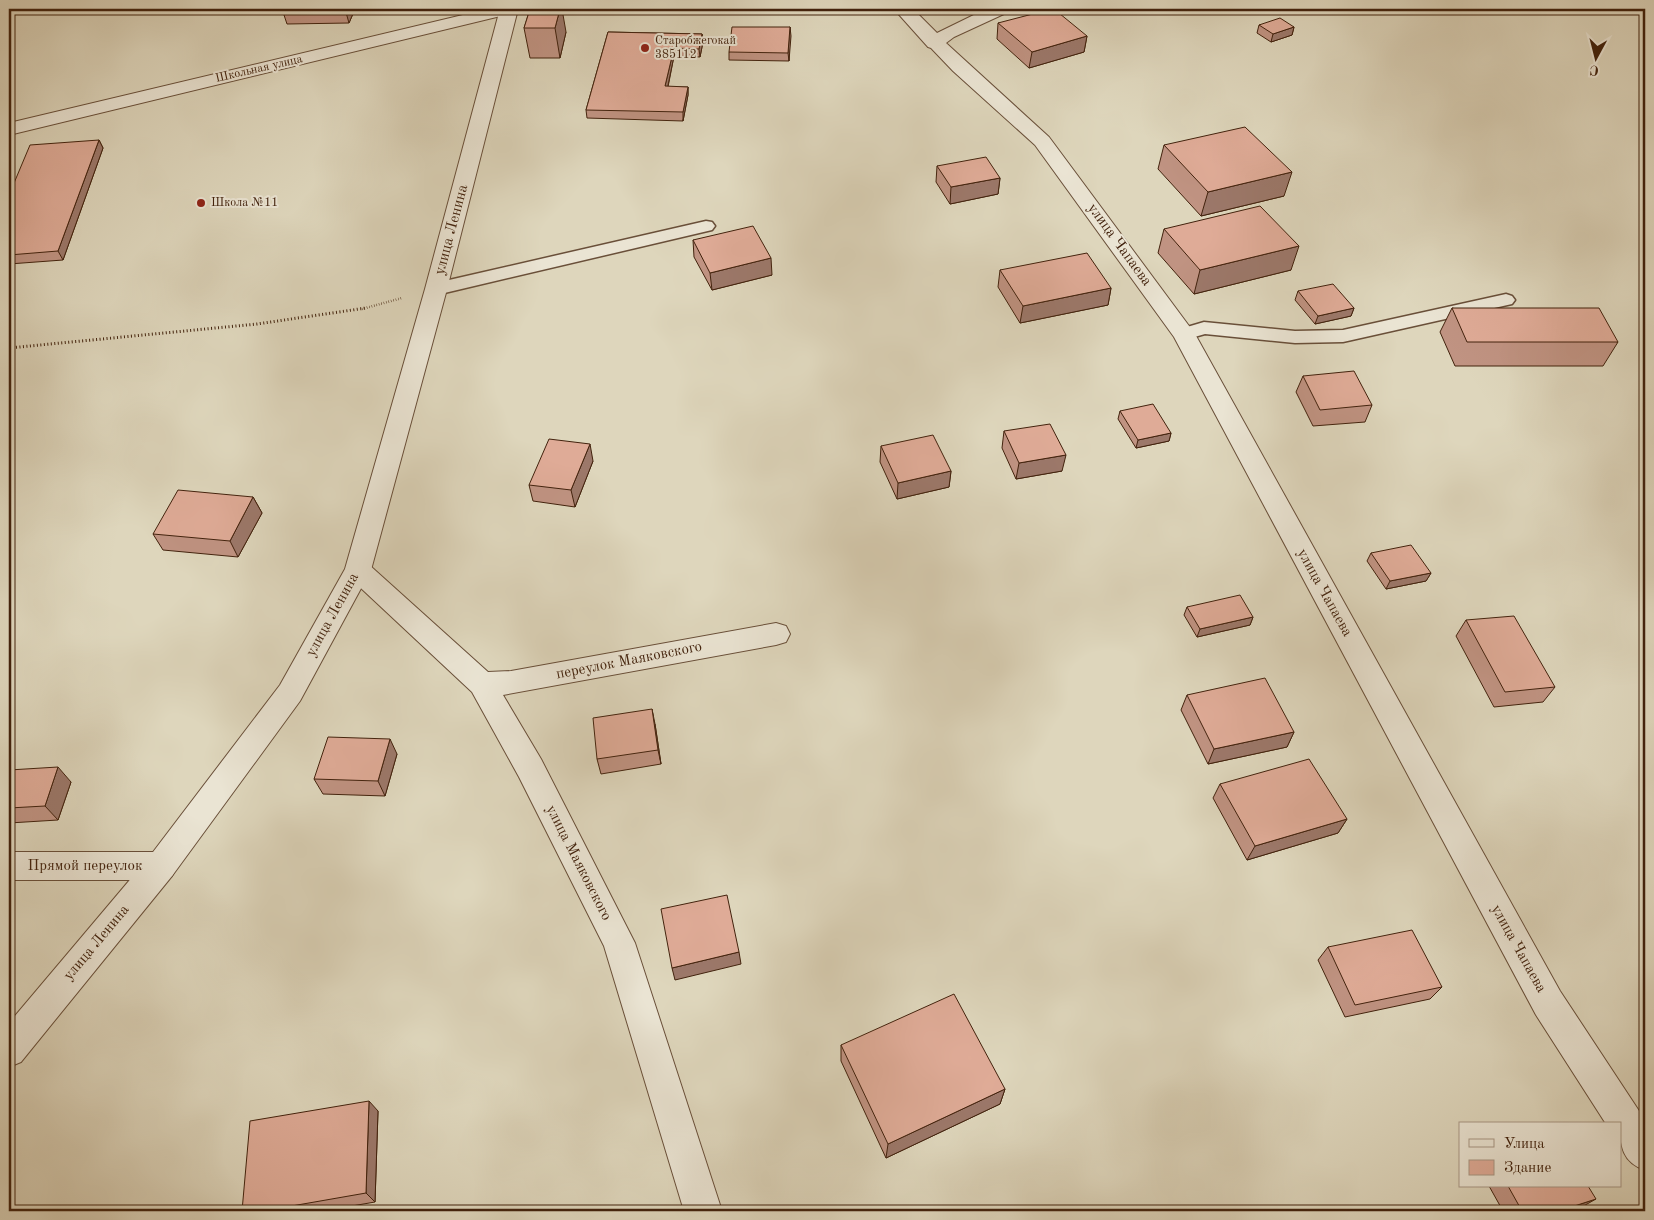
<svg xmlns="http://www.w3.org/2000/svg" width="1654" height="1220" viewBox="0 0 1654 1220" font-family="'Old Standard TT',serif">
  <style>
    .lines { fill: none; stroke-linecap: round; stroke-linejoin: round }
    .service-casing { stroke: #694f39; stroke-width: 3 }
    .minor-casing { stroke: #694f39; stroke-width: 2 }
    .tertiary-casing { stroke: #694f39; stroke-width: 2 }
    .path-far1 { stroke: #42220d; stroke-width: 2.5; stroke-dasharray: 0.5 2; stroke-linecap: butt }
    .path { stroke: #42220d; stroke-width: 3; stroke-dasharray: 1 2.5; stroke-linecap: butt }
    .service { fill: #eae4d3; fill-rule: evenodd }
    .minor { fill: #eae4d3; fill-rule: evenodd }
    .tertiary { fill: #eae4d3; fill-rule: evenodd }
    .wall { fill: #c09382; stroke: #42220d }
    .shaded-wall { fill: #9c786a; stroke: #42220d }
    .building { fill: #dfab97; stroke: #42220d }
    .poi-dot { fill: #8f2418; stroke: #eae4d3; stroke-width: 2 }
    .labels { text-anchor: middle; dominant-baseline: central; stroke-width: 4; stroke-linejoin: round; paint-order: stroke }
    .far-poi-label { font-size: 12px; fill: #42220d; stroke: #eae4d3; text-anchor: start }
    .far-street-label { font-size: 12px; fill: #42220d; stroke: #eae4d3 }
    .street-label { font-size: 15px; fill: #42220d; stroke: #eae4d3 }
  </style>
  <rect width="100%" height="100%" fill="#ded6bc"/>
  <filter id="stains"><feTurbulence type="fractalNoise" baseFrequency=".004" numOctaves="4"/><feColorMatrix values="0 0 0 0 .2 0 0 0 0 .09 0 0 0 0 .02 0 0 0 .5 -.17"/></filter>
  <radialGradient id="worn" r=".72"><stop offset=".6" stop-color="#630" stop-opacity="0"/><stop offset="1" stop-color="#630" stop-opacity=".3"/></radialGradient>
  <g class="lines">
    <g class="service-casing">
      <path id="service" d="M706,221L712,222L715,226L712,230L436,295L430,293L427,289L430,285L436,283Z
        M1506,294L1512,296L1515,300L1512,304L1343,342L1295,343L1205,334L1184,340L1177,338L1175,334L1177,330L1204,322L1295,331L1343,330Z"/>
    </g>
    <g class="minor-casing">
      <path id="minor" d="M488,9H518L515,13L509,14L9,135V123Z
        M894,9H913L937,33L986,9H1009L1006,13L954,37L946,43L1049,137L1195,334L1560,991L1645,1120V1170C1622,1162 1620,1146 1620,1124H1606L1536,1015L1174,337L1035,145L953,71L931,48L928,47Z
        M358,560L367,563L488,672L511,671L776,623L786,626L790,634L786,642L776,645L503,695L541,759L635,943L722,1211H684L604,946L519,777L472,692L349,577L345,570L349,563Z
        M9,852H161L172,856L177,866L172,876L161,880H9Z"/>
    </g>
    <g class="tertiary-casing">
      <path id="tertiary" d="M500,9H518L447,289L371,570L300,701L172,876L21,1062L9,1067V1023L150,856L280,685L345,569L425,289Z"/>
    </g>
    <path class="path-far1" d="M362,309L402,298"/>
    <path class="path" d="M9,348L257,324L366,308"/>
    <use href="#service" class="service"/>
    <use href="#minor" class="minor"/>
    <use href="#tertiary" class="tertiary"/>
  </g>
  <path class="wall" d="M282,9H355L349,23L287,24Z
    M530,9L566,32L560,58H530L524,28Z
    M998,23L1087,36L1084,52L1029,68L997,39Z
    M1259,25L1294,27L1292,35L1271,42L1257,33Z
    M790,27L789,61L729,60V52Z
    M608,32L702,34L703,42L700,57L674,56L668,87H688V95L683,121L587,118L586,110Z
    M99,140L103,148L63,260L9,264V195Z
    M1164,145L1284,196L1201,216L1158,169Z
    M937,166L1000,178L998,194L950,204L936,182Z
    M1164,229L1291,270L1194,294L1158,253Z
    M693,240L772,275L712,290L694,257Z
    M1000,270L1111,288L1108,305L1020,323L998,287Z
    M1298,291L1354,308L1351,316L1315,324L1295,300Z
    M1452,308L1618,342L1603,366H1455L1440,332Z
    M1303,376L1372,405L1365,422L1313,426L1296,392Z
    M1120,411L1171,433L1169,441L1136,448L1118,419Z
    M1004,431L1062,471L1016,479L1002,448Z
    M881,446L951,471L949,487L897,499L880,462Z
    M593,461L575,507L533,501L529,485Z
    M253,497L262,513L238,557L163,550L153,534Z
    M1371,553L1431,573L1426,581L1386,589L1367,561Z
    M1187,607L1253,617L1250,625L1197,637L1184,615Z
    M1466,620L1555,687L1543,702L1494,707L1456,636Z
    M1187,695L1294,732L1287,747L1208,764L1181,710Z
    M655,724L661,764L601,774L597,759Z
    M397,754L385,796L323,794L314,779Z
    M9,770L71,782L58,820L9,823Z
    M1220,784L1347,819L1338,833L1247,860L1213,798Z
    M1328,947L1442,987L1430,999L1345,1017L1318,960Z
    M841,1045L1005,1089L1000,1104L886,1158L841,1061Z
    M378,1111L375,1202L323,1211H242Z
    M1489,1186H1588L1580,1208L1570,1211H1503Z"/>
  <path class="shaded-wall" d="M345,9H355L349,23Z
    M560,9H562L566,32L560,58L555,28Z
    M790,27L791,36L789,61L788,53Z
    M1294,27L1292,35L1271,42L1273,34Z
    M702,34L703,42L700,57L699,49Z
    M1087,36L1084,52L1029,68L1032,52Z
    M674,48V56L666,95L665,86Z
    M688,87V95L683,121V112Z
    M9,88L10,90V111H9Z
    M99,140L103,148L63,260L58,251Z
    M1292,172L1284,196L1201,216L1208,192Z
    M1000,178L998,194L950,204L951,187Z
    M1299,246L1291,270L1194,294L1200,270Z
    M771,258L772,275L712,290L710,273Z
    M1111,288L1108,305L1020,323L1023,306Z
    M1354,308L1351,316L1315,324L1318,316Z
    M1171,433L1169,441L1136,448L1138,440Z
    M590,444L593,461L575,507L571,490Z
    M1066,455L1062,471L1016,479L1019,463Z
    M951,471L949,487L897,499L898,483Z
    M253,497L262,513L238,557L230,541Z
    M1431,573L1426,581L1386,589L1390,581Z
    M1253,617L1250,625L1197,637L1200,629Z
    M652,709L655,724L661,764L658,750Z
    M1294,732L1287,747L1208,764L1214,749Z
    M390,739L397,754L385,796L378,781Z
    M58,767L71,782L58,820L45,806Z
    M1347,819L1338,833L1247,860L1255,846Z
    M739,952L741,964L675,980L672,968Z
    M1005,1089L1000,1104L886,1158L888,1144Z
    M369,1101L378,1111L375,1202L366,1193Z
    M1596,1199L1580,1208L1570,1211H1559Z"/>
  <path class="building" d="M530,9H560L555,28H524Z
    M1052,9H1054L1087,36L1032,52L998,23Z
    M1280,18L1294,27L1273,34L1259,25Z
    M732,27H790L788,53L729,52Z
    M608,32L702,34L699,49L674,48L665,86L688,87L683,112L586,110Z
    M1245,127L1292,172L1208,192L1164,145Z
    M99,140L58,251L9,255V195L30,145Z
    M986,157L1000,178L951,187L937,166Z
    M1260,206L1299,246L1200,270L1164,229Z
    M753,226L771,258L710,273L693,240Z
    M1087,253L1111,288L1023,306L1000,270Z
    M1333,284L1354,308L1318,316L1298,291Z
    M1452,308H1599L1618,342H1467Z
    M1354,371L1372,405L1320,410L1303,376Z
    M1153,404L1171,433L1138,440L1120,411Z
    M1050,424L1066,455L1019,463L1004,431Z
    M933,435L951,471L898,483L881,446Z
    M549,439L590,444L571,490L529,485Z
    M178,490L253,497L230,541L153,534Z
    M1411,545L1431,573L1390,581L1371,553Z
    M1240,595L1253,617L1200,629L1187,607Z
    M1514,616L1555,687L1505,692L1466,620Z
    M1265,678L1294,732L1214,749L1187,695Z
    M652,709L658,750L597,759L593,718Z
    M328,737L390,739L378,781L314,779Z
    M1309,759L1347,819L1255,846L1220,784Z
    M58,767L45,806L9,808V770Z
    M727,895L739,952L672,968L661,909Z
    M1412,930L1442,987L1355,1005L1328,947Z
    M954,994L1005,1089L888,1144L841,1045Z
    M369,1101L366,1193L263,1211H242L250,1121Z
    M1508,1186H1588L1596,1199L1559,1211H1522Z"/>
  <g class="poi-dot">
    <circle cx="645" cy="48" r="5"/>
    <circle cx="201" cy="203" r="5"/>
  </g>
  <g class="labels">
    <g class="far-poi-label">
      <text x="655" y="41">Старобжегокай<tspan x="655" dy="14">385112</tspan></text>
      <text x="211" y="203">Школа №11</text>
    </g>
    <g class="far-street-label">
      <text transform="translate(259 69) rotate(-13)">Школьная улица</text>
    </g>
    <g class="street-label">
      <text transform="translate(452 230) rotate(-75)">улица Ленина</text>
      <text transform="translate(1119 245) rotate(54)">улица Чапаева</text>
      <text transform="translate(1324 593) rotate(61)">улица Чапаева</text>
      <text transform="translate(333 615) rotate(-61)">улица Ленина</text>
      <text transform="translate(629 661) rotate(-11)">переулок Маяковского</text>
      <text transform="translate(578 863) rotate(63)">улица Маяковского</text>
      <text x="85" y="866">Прямой переулок</text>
      <text transform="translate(97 943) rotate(-50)">улица Ленина</text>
      <text transform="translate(1518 949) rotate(61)">улица Чапаева</text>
    </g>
  </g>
  <rect width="1654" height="1220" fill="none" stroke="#ded6bc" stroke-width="30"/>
  <rect x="10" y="10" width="1634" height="1200" fill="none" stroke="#42220d" stroke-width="2.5"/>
  <rect x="15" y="15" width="1624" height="1190" fill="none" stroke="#42220d"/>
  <rect x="1459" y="1122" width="162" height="65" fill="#eae4d3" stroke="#a79684"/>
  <rect x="1469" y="1139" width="25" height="8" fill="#eae4d3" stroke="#a79684"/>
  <text x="1504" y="1148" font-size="15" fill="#42220d">Улица</text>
  <rect x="1469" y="1160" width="25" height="15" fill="#dfab97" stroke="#a79684"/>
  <text x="1504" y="1172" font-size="15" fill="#42220d">Здание</text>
  <g transform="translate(1596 58) rotate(187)" stroke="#eae4d3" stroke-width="4" paint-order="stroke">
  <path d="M0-4L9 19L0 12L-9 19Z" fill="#42220d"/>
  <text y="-8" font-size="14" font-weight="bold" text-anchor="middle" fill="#42220d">С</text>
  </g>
  <rect width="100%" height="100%" filter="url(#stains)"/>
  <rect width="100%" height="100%" fill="url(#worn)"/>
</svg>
